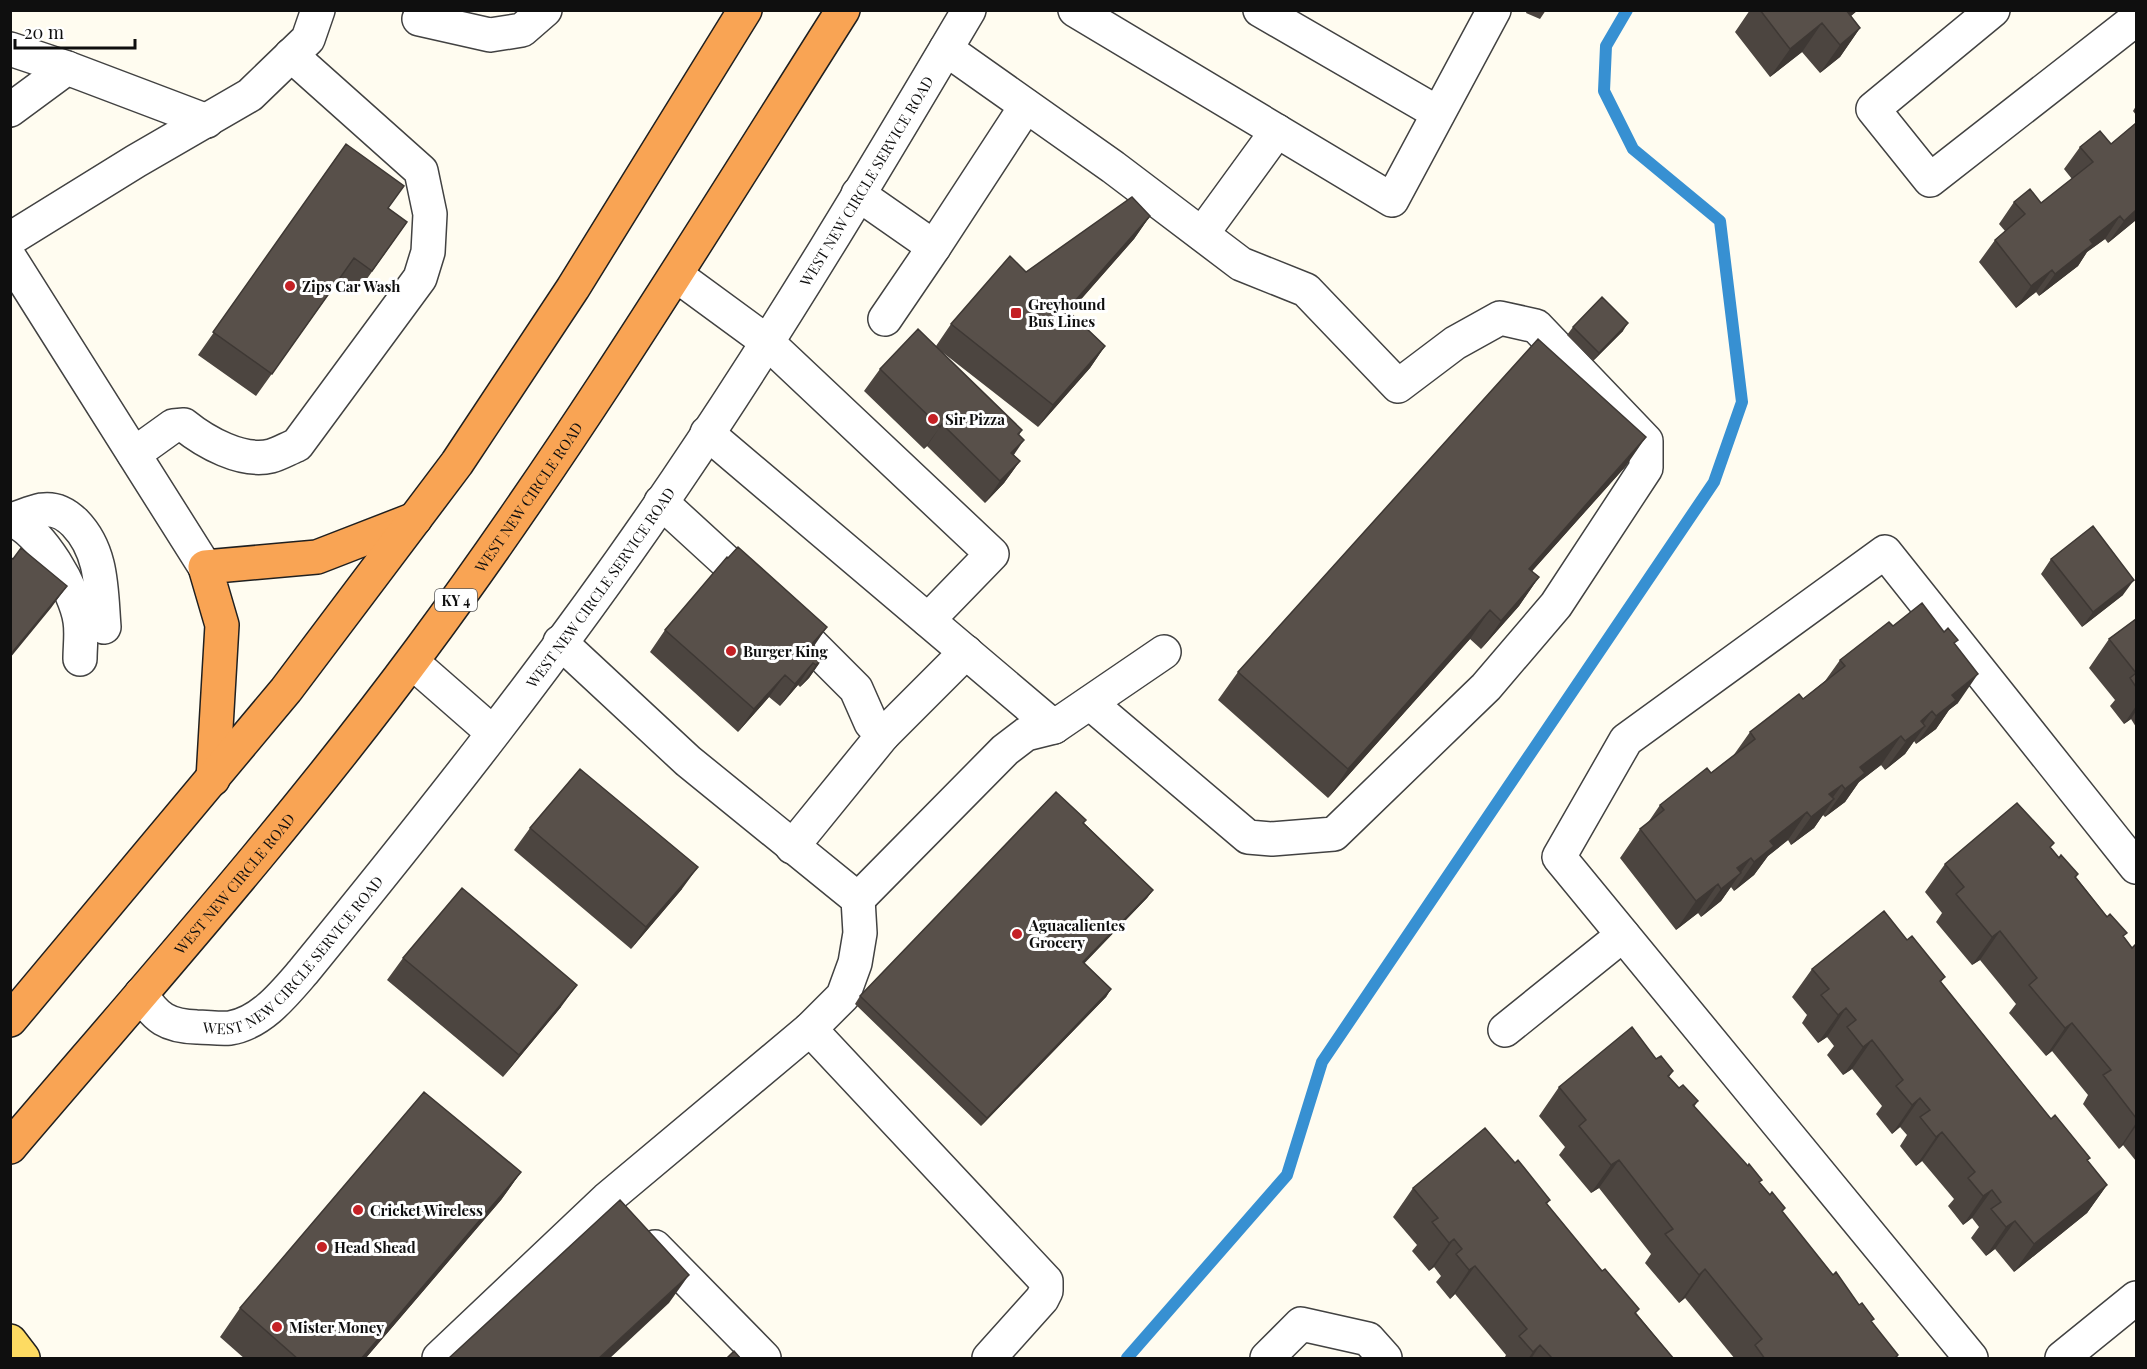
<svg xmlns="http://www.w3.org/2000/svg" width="2147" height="1369" viewBox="0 0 2147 1369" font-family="'Playfair Display',serif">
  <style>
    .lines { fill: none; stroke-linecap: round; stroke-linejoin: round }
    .stream { stroke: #3790d2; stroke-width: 12 }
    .minor-casing { stroke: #424242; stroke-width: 36 }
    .major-casing { stroke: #202020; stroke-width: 36 }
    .highway-casing { stroke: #202020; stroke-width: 36 }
    .minor { stroke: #fff; stroke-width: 33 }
    .major { stroke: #fddb62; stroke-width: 33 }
    .highway { stroke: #f9a454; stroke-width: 33 }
    .wall { fill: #4c4540 }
    .shaded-wall { fill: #3e3834 }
    .building { fill: #58504a; stroke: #3e3834; stroke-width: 1.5 }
    .poi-dot { fill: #c42125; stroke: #fff; stroke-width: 2 }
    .labels { text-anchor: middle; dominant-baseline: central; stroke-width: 6; stroke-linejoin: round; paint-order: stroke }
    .shield { fill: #fff; stroke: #575757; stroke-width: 1.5 }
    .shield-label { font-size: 14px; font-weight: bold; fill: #0f0f0f }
    .street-label { font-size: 15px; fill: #0f0f0f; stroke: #fff }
    .poi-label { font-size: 15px; font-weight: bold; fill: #0f0f0f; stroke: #fff; text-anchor: start }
  </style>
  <rect width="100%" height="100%" fill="#fffcf0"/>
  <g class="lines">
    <path class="stream" d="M1127,1358L1287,1175L1322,1062L1714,482L1742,402L1720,221L1633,149L1604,91L1606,46L1627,10"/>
    <g class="minor-casing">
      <g id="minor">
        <path d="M1075,10L1392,200L1494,10"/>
        <path d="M1260,10L1438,113"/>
        <path d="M1993,10L1873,109L1930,180L2136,19"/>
        <path d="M419,19L490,35L522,30L545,10"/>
        <path d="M10,49L67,68"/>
        <path d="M946,49L1113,167L1241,264L1306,290L1398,386L1455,343L1500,318L1536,326L1646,441V468L1556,605L1486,687L1334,834L1272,839L1248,837L1090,703"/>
        <path d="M10,110L67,68L207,121"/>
        <path d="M858,194L934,247L885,319"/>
        <path d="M1202,234L1277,131"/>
        <path d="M10,239L136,161L250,95L308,39L318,10"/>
        <path d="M934,247L1026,106"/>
        <path d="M10,258L205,567"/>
        <path d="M676,275L766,341L992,554L928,620"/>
        <path d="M707,433L1054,727L1164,652"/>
        <path d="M134,454L173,426L184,425C205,442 242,463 271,456C279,454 289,448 297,445L420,278L428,252L430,214L421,171L291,55"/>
        <path d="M661,502L757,590"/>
        <path d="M10,520C40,527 76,592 80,621C82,633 80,647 80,659"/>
        <path d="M11,520C21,517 32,512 42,510C56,508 66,514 75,523C103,552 101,590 104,627"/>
        <path d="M791,624L856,689L871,723L883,735L966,652"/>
        <path d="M412,662L492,732"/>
        <path d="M792,847L883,735"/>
        <path d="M858,899L1005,750L1026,734L1054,727"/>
        <path id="s1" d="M141,994C156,1018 167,1026 197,1027C207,1027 220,1029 230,1028C261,1023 284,994 303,972C433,813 562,650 677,480C780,328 875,169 969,10"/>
        <path d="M810,1029L1046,1281V1291L1042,1299L989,1358"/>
        <path d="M1505,1030L1623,935"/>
        <path d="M655,1247L764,1358"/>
        <path d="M439,1358L607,1199L810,1029L843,996L855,963L860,933L858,899L688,761L560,642"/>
        <path d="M1267,1358L1301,1324L1368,1339L1385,1358"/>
        <path d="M1971,1358L1559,857L1626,740L1885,552L2136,867"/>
        <path d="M2062,1358L2136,1298"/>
      </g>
    </g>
    <g class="major-casing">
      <path id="major" d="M10,1341L23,1358"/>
    </g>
    <g class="highway-casing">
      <g id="highway">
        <path d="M213,779L222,625L205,567L317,557L415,519"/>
        <path d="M10,1020L286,690L457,463L573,288L745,10"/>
        <path id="s2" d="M10,1147C150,983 293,822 421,649C573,444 706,226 843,10"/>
      </g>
    </g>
    <use href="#minor" class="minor"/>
    <use href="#major" class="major"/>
    <use href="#highway" class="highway"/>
  </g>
  <path class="wall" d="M1527,10H1546L1540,19L1526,13Z
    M1750,10H1858L1851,16L1860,28L1840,57L1820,73L1802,52L1770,77L1735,32Z
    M2136,106V115L2133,111Z
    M2100,131L2136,220L2108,243L2105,239L2087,252L2078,266L2039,296L2036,292L2016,308L1979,262L1995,240L2005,231L1999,224L2014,202L2041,203L2072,179L2064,169L2080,147Z
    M346,144L388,208L407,222L357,293L339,280L256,396L198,355Z
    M1150,216L1134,239L1070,312L1105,346L1090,368L1038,427L937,348L1022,430L1019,435L1014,455L1020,461L1004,483L985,503L927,446L924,449L864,391L880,369L936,346L951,324L1026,272Z
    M1573,327L1623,331L1593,361L1567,335Z
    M1626,466L1532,571L1539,577L1519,606L1481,649L1470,639L1328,798L1218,700L1238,672Z
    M2051,559L2123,595L2082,627L2041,574Z
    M2136,619V727L2131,719L2124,724L2110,706L2115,700L2089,668L2109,639Z
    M1893,626L1944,632L1955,644L1958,703L1949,710L1936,729L1916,744L1914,741L1905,754L1885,770L1881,765L1859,782L1845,802L1825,817L1823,815L1814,828L1791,845L1788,840L1768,856L1754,875L1734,891L1731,887L1721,901L1701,917L1698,913L1676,930L1620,858L1640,829L1647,824L1660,805L1711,773L1733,756L1750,732L1803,699L1825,681L1840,660Z
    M665,630L814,646L825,655L809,678L800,687L798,685L780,706L769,697L738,732L650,652Z
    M1084,823L1153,890L1147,898L1084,963L1111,989L1106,997L981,1126L855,1004L860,996Z
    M530,828L682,889L631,949L514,850Z
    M2051,848L2059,858L2078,874L2076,877L2132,948L2136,947V1161L2123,1145L2119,1149L2083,1104L2088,1095L2052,1051L2046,1056L2009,1013L2016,1004L1980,960L1972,965L1936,922L1942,913L1925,892L1945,864Z
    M1907,940L1945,977L1941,982L2051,1119L2090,1158L2087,1161L2107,1185L2087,1213L2014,1272L1995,1249L1986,1256L1971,1238L1979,1227L1972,1218L1963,1225L1948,1206L1954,1199L1922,1161L1916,1166L1900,1146L1907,1135L1900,1127L1892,1134L1876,1114L1882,1106L1852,1069L1843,1075L1827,1055L1834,1046L1827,1037L1818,1043L1802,1023L1807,1015L1792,997L1812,969Z
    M403,958L561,1007L503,1077L387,980Z
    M1656,1059L1673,1071L1669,1077L1679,1088L1698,1101L1694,1107L1770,1195L1785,1208L1782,1212L1898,1355L1896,1359H1735L1685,1298L1679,1303L1645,1263L1651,1254L1599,1188L1591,1193L1559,1155L1565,1147L1539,1116L1559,1087Z
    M1515,1163L1550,1200L1547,1204L1674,1359H1504L1506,1355L1455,1294L1450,1299L1436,1282L1441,1276L1434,1267L1429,1271L1412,1251L1417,1245L1393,1217L1413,1188Z
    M521,1172L501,1200L365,1359H245L220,1337L240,1308Z"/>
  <path class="shaded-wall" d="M1843,10H1858L1830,33Z
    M1822,23L1802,52L1770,77L1790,49Z
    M1860,28L1840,57L1820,73L1840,45Z
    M2136,210V220L2108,243L2124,221Z
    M1150,216L1134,239L1052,332L1067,310Z
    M2120,216L2105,239L2087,252L2078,266L2039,296L2055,274L2090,240Z
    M2052,270L2036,292L2016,308L2031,286Z
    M1628,323L1623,331L1593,361L1599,353Z
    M1105,346L1090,368L1038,427L1053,405Z
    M942,424L927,446L924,449L940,427Z
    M1646,437L1626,466L1509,597L1529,569Z
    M1024,440L1009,462L1011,453Z
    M1020,461L1004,483L985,503L1000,481Z
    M1539,577L1519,606L1481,649L1501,621Z
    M2134,580L2123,595L2082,627L2093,612Z
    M67,586L51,608L10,658V655Z
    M1490,610L1470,639L1328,798L1348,769Z
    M827,627L812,649V644Z
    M825,655L809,678L800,687L816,665Z
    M813,663L798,685L780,706L795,684Z
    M1978,674L1958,703L1949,710L1936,729L1916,744L1952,695Z
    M785,675L769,697L738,732L754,709Z
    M2136,706V711L2131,719L2124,724Z
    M1932,711L1918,731L1925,726L1905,754L1885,770L1921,721Z
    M1901,736L1881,765L1859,782L1845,802L1825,817L1860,767Z
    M1842,785L1828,804L1834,799L1814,828L1791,845L1811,817L1829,794Z
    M1807,812L1788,840L1768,856L1754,875L1734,891L1754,862L1770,841Z
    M1751,858L1721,901L1701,917L1721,889L1737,868Z
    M698,867L682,889L631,949L646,927Z
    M1718,884L1698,913L1676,930L1696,901Z
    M1153,890L1147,898L1078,970L1083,962Z
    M2000,931L1980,960L1972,965L1992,937Z
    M577,985L561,1007L503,1077L519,1055Z
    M1111,989L1106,997L981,1126L987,1118Z
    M1846,1008L1827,1037L1818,1043L1838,1015Z
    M2072,1023L2052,1051L2046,1056L2065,1028Z
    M1872,1040L1852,1069L1843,1075L1863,1047Z
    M1920,1098L1900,1127L1892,1134L1912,1105Z
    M2136,1123V1126L2123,1145L2119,1149Z
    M1942,1132L1922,1161L1916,1166L1936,1137Z
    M1619,1160L1599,1188L1591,1193L1611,1165Z
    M521,1172L501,1200L365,1359H361Z
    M2107,1185L2087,1213L2014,1272L2034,1244Z
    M1992,1190L1972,1218L1963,1225L1983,1196Z
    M2015,1221L1995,1249L1986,1256L2006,1227Z
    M1454,1239L1434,1267L1429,1271L1449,1243Z
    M1475,1266L1455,1294L1450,1299L1469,1270Z
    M1705,1269L1685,1298L1679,1303L1699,1275Z
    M689,1275L669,1303L609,1359H598Z
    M1540,1345L1531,1359H1528L1533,1352Z"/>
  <path class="building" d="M1760,10H1846L1860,28L1840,45L1822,23L1790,49Z
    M2136,123V210L2124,221L2120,216L2090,240L2093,244L2055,274L2052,270L2031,286L1995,240L2025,214L2014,202L2030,189L2041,203L2093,162L2080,147L2100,131L2111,144Z
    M346,144L404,186L388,208L407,222L372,271L354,258L272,374L213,332Z
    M1132,197L1150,216L1067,310L1105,346L1053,405L951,324L1010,256L1026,272Z
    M1602,297L1628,323L1599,353L1573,327Z
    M918,329L1022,430L1018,434L1024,440L1011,453L1020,461L1000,481L942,424L940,427L880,369Z
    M1538,339L1646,437L1529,569L1539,577L1501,621L1490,610L1348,769L1238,672Z
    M2093,526L2134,580L2093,612L2051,559Z
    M738,547L827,627L812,644L825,655L816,665L813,663L795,684L785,675L754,709L665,630L727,557L728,558Z
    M21,548L67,586L10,655V557L13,559Z
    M1922,603L1944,632L1948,628L1958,640L1954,643L1978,674L1952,695L1956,700L1936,716L1932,711L1921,721L1925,726L1905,741L1901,736L1860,767L1865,773L1845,789L1842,785L1829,794L1834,799L1811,817L1807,812L1770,841L1774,846L1754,862L1751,858L1737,868L1741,873L1721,889L1718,884L1696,901L1640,829L1664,810L1660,805L1707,768L1711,773L1755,739L1750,732L1799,694L1803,699L1845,666L1840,660L1889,622L1893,626Z
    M2136,619V687L2130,678L2136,673L2109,639Z
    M580,769L698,867L646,927L530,828Z
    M1056,792L1086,820L1083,823L1153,890L1083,962L1111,989L987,1118L860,996Z
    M2017,803L2054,843L2050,847L2059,858L2061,855L2078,874L2075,877L2107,917L2110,914L2127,933L2123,936L2132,948L2135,945L2136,947V1118L2103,1075L2111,1070L2072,1023L2065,1028L2029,985L2037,978L2000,931L1992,937L1956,894L1964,887L1945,864Z
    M462,888L577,985L519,1055L403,958Z
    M1884,911L1907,940L1912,936L1945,977L1940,981L2051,1119L2055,1115L2090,1158L2087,1160L2107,1185L2034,1244L2015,1221L2006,1227L1991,1209L2001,1202L1992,1190L1983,1196L1968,1178L1975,1172L1942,1132L1936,1137L1920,1117L1930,1110L1920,1098L1912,1105L1896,1086L1903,1080L1872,1040L1863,1047L1847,1027L1856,1020L1846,1008L1838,1015L1821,995L1829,989L1812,969Z
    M1632,1027L1656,1059L1661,1056L1673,1071L1668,1076L1679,1088L1683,1085L1698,1101L1693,1105L1748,1166L1749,1164L1762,1180L1759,1182L1770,1195L1772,1192L1785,1208L1782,1211L1833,1275L1836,1272L1859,1305L1862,1303L1874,1319L1871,1321L1898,1355L1894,1359H1765L1755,1345L1762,1339L1705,1269L1699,1275L1665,1234L1673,1229L1619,1160L1611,1165L1579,1126L1586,1120L1559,1087Z
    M424,1092L521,1172L361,1359H298L240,1308Z
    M1485,1128L1515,1163L1518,1160L1550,1200L1546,1203L1602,1271L1605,1269L1639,1309L1635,1313L1674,1359H1549L1551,1357L1540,1345L1533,1352L1519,1336L1527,1329L1475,1266L1469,1270L1456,1254L1462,1249L1454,1239L1449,1243L1432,1222L1438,1218L1413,1188Z
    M620,1200L689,1275L598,1359H448Z
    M734,1351L741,1359H726Z"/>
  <g class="poi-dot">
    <circle cx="290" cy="286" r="6"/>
    <rect x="1010" y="307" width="12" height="12" rx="3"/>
    <circle cx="933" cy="419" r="6"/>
    <circle cx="731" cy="651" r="6"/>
    <circle cx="1017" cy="934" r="6"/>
    <circle cx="358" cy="1210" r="6"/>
    <circle cx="322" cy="1247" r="6"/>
    <circle cx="277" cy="1327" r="6"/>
  </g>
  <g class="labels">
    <rect class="shield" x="435" y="589" width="42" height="22" rx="4.5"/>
    <g class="shield-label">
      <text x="456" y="600">KY 4</text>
    </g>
    <g class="street-label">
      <text stroke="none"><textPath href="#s1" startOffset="1168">WEST NEW CIRCLE SERVICE ROAD</textPath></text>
      <text stroke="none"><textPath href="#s2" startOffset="832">WEST NEW CIRCLE ROAD</textPath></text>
      <text stroke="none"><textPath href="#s1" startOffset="682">WEST NEW CIRCLE SERVICE ROAD</textPath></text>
      <text stroke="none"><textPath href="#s2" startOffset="346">WEST NEW CIRCLE ROAD</textPath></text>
      <text stroke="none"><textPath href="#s1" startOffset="196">WEST NEW CIRCLE SERVICE ROAD</textPath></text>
    </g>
    <g class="poi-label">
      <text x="302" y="286">Zips Car Wash</text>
      <text x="1028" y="304">Greyhound<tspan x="1028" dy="17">Bus Lines</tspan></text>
      <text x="945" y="419">Sir Pizza</text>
      <text x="743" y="651">Burger King</text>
      <text x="1029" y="925">Aguacalientes<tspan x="1029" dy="17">Grocery</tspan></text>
      <text x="370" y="1210">Cricket Wireless</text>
      <text x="334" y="1247">Head Shead</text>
      <text x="289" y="1327">Mister Money</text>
    </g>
  </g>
  <rect width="2147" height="1369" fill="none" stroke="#0f0f0f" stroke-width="24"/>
  <path d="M15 39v9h120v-9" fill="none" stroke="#0f0f0f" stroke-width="3"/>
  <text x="24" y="39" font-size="18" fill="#0f0f0f" stroke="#ffffff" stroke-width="4.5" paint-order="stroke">20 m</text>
</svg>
